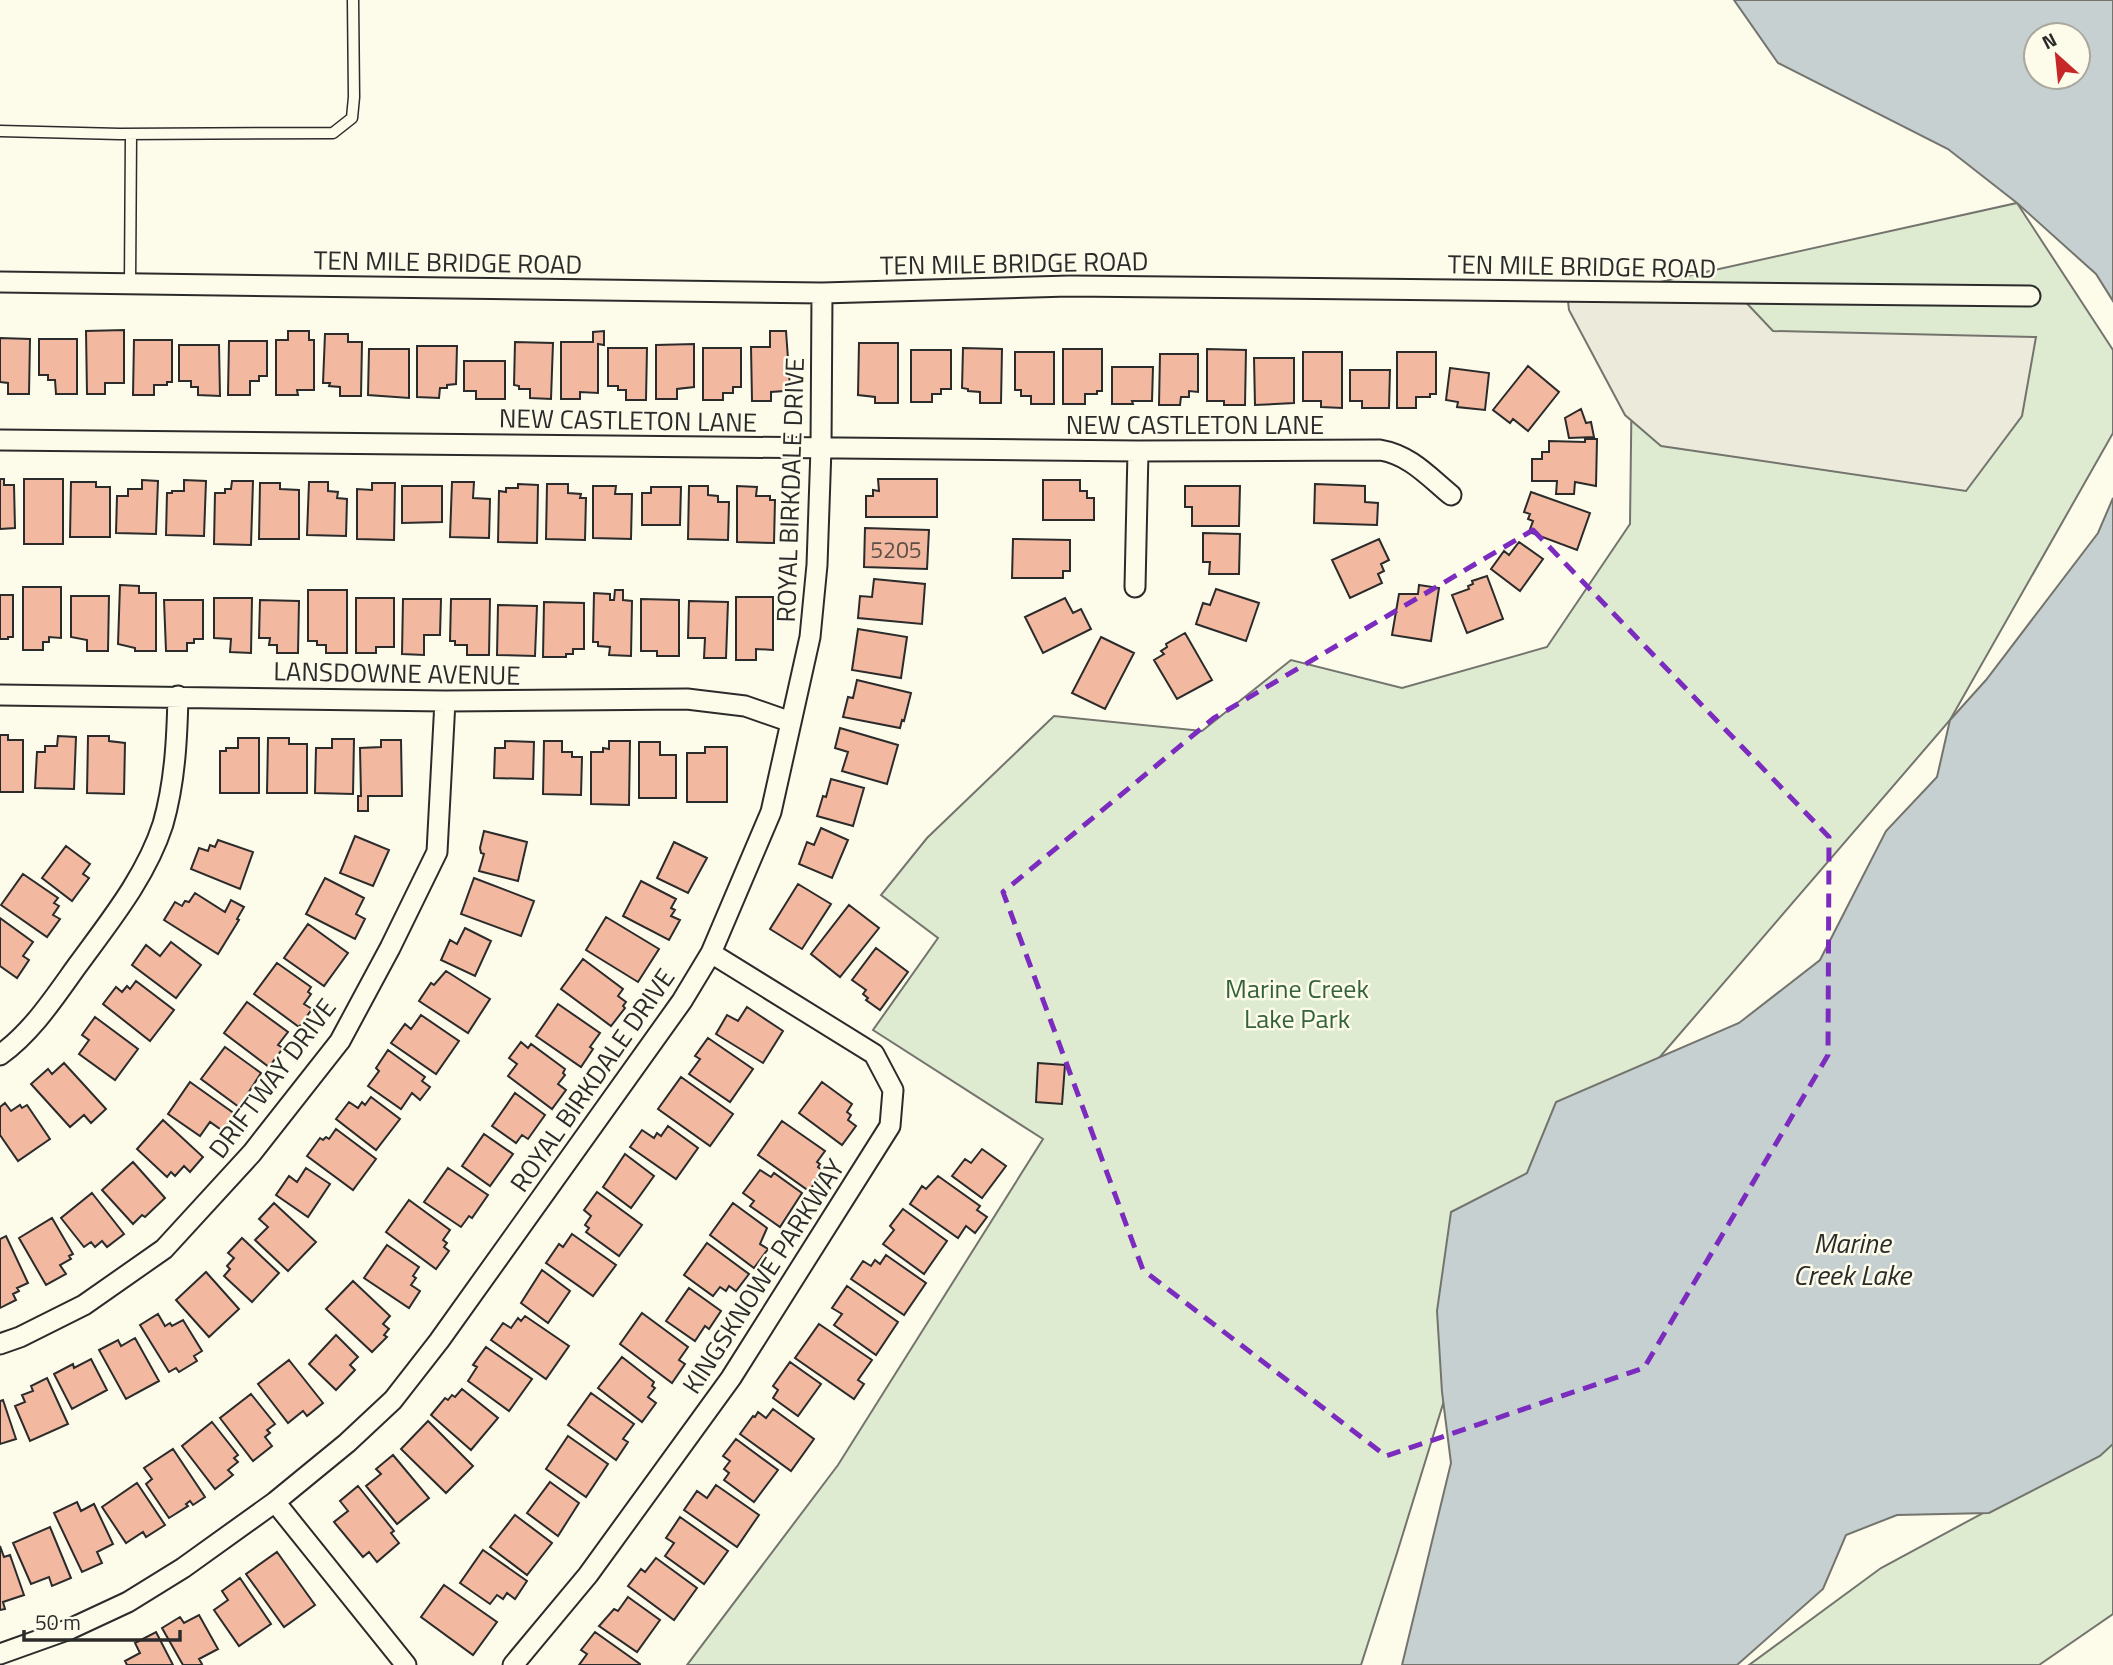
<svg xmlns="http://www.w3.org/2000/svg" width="2113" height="1665" viewBox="0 0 2113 1665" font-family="'Titillium Web',sans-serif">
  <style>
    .green { fill: #deebd1; stroke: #74746e; stroke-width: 2 }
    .parking { fill: #eceadb; stroke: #74746e; stroke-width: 2 }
    .water { fill: #c7d0d0; stroke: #74746e; stroke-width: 2; fill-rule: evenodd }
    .building { fill: #f2b8a0; stroke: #2b2b2b; stroke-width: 2 }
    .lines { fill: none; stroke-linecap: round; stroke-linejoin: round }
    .lane-casing { stroke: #2b2b2b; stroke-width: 13 }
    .street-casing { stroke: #2b2b2b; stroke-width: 23 }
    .lane { stroke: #fdfbea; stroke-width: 10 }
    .street { stroke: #fdfbea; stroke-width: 19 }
    .marked { fill: none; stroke: #7b2cbf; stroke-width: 5; stroke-dasharray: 14 9; stroke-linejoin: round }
    .labels { text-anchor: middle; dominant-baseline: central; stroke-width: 5; stroke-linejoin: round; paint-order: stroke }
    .number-label { font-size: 23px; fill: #5d4e48 }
    .street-label { font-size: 26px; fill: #2b2b2b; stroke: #fdfbea }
    .park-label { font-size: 26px; fill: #34623c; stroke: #fdfbea }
    .water-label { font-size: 28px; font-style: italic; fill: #2b2b2b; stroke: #fdfbea }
  </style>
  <rect width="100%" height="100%" fill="#fdfbea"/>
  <path class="green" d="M2017,203L2113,350V433L1950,720L1659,1058L1505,1203L1397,1553L1361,1665H687L838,1465L1043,1139L873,1030L938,938L881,895L927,838L1054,716L1202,731L1291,660L1402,688L1547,647L1630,524L1633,288Z
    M2113,1443V1614L2039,1665H1749L1881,1568Z"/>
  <path class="parking" d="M1567,292L1738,294L1773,331L2036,337L2022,416L1966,491L1661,446L1625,415L1569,310Z"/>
  <path class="water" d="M1734,0H2113V301L2096,274L2017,203L1948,149L1778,63ZM2078,35V77H2036V35Z
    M2113,498V1444L2100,1456L1989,1513L1897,1515L1846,1535L1823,1589L1737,1665H1402L1451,1463L1442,1392L1437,1311L1451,1212L1527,1173L1556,1102L1739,1023L1820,960L1886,831L1937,777L1950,720L1986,680L2098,533Z"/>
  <path class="building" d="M124,330V383H105V394H87L86,331Z
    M288,331H309V340H314V390H297L298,395H276V340H288Z
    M604,331V345L598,344V393L580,392V399H561V342H593V332Z
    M770,331H786L790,387H784V391L771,392V401H752L751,347H770Z
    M325,334H348V342H362L361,396H340V387L329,386L330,383H323Z
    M0,338L30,339L29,394H8V383L0,382Z
    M39,339H77V394H56L55,380H48V375H39Z
    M134,340H172V382H167V385H154V395H133Z
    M229,341H267V376H259V381H250V395H228Z
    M515,342L553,343L551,399L530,398V389H519V386L514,385Z
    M859,343H898V403H875V397L858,395Z
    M694,344V387L677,389V399H656V345Z
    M179,345H219L220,396L198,395V387H191V381H179Z
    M417,346H457L456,384L447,385V388H440L439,398L417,397Z
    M608,348H647L646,400H626V390H618V386H608Z
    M703,348H741V387H733V393H723V400H703Z
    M963,348L1002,349L1001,403H980V392L968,391V389L962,388Z
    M369,349H409V398L368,395Z
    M1063,349H1102V391H1097V394H1085V404H1063Z
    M1207,349L1246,350L1245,405H1224V401H1207Z
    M911,350H951V389H941V394H932V402H911Z
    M1015,352H1054V404H1031V396H1021V390H1015Z
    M1303,352H1342V408L1321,407V401H1303Z
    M1397,352H1436V394H1430V397H1416V408H1397Z
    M1160,354H1198V392L1189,391V397H1181L1180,405H1159Z
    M1254,358H1294V403L1255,405Z
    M464,361H505V399H476V391H464Z
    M1528,366L1559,392L1528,431L1513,419L1510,423L1493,410Z
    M1112,367H1153L1152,401H1132L1133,404H1112Z
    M1450,368L1489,373L1485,410L1457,407L1458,402L1446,400Z
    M1350,370H1390L1389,408H1362V401H1350Z
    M1581,409L1586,423L1591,422L1594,437L1569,438L1565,418Z
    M1585,439H1597L1596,486L1575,482L1574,494H1556L1557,481H1532V459H1542V452H1549V441L1585,442Z
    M0,479H4V485H14L15,528L0,529Z
    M24,479H63V544H24Z
    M878,479H937V517H866V496H873V490L879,491Z
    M142,480L158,481L156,534L116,533L117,496H128V489H142Z
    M184,480L206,481L204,536L166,535L167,493H172V491H184Z
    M1043,480H1080V491H1087V498H1094V520H1043Z
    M232,481H253L251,545L214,544L215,493H225V489H231Z
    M71,482H96V487H110V537H70Z
    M309,482H328V491L338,492L337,498L347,499L346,536L307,535Z
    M452,482H474L473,498L490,499L489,538L450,537Z
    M260,483H280V489L299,490V539H259Z
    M372,483H395L394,540L357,539V489L372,490Z
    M518,484L538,485L537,543L498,542L499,491L506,492V488H518Z
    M547,484H568V493L581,494L580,498H586L585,540L546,539Z
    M1315,484L1365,486V502L1378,503L1377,525L1314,523Z
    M402,486H442V522L402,523Z
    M593,486H616L615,494H632L631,539L593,538Z
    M689,486H708V495L718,496V502H729L728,540L688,539Z
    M737,486L757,487L756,496H770V500H775L774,543L737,542Z
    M1185,486H1240L1239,526H1192V507H1185Z
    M651,487H681L680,525H642V493H651Z
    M1531,492L1590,513L1577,550L1529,532L1533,521L1528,519L1530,514L1524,512Z
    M865,528L929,530L927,569L864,567Z
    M1203,533L1240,534L1239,574H1209L1210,562H1203Z
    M1013,539L1070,540V571H1063V578H1012Z
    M1379,539L1389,560L1381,564L1384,571L1378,574L1382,583L1350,598L1332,560Z
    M1519,542L1543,559L1520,591L1491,569L1504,551L1509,555Z
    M1487,576L1503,619L1467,633L1452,595L1469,589L1468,586L1473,584L1472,581Z
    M874,579L925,584L922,624L858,618L860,596L872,597Z
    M120,585L139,586V593H156V651H135V648L118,644Z
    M1419,585L1439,588L1431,641L1392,635L1399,594H1418Z
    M23,587H61V638L49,637V642H43V650H23Z
    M1216,589L1259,603L1246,641L1196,624L1203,603L1210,605Z
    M308,590H347V653H326V645H317V641H308Z
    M615,590H623V600L632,601L631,656L609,655L610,647L598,646V642H593L594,593L610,594V600H614Z
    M0,595H13V637H8V639H0Z
    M71,596H109L108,651H87V640L71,637Z
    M736,597H773V650L756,649V660H736Z
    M214,598H252L251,653L230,652L231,639L214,638Z
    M356,598H394V647H376V653H356Z
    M1065,598L1073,613L1081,609L1091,629L1043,653L1025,617Z
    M403,599H441L440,635H424V655L402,654Z
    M451,599H490L489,655H467V645H455V641H450Z
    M641,599L679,600V656H657V651H641Z
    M164,600H203V639H194V643H187V651H166Z
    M260,600L299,601L298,653H277V645H269L270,638H259Z
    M689,601L728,602L726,658H704L705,638H688Z
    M544,602L584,603V649H573V654H566V657H543Z
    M498,605L537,606L535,656L497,655Z
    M858,629L907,637L901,678L852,670Z
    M1185,633L1212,680L1177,699L1154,660L1164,654L1161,651L1167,647L1166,644Z
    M1101,637L1134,653L1105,709L1072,693Z
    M857,680L911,693L904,721L902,720L900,728L843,717L848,697L853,698Z
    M840,728L898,745L887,784L842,771L848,752L835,748Z
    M0,735H8V740H23V792H0Z
    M58,736L76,737L74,789L35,788L37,752H45V746H57Z
    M88,736H109V741L125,743L124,794L87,793Z
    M238,738H259V793H220V751H226V748H238Z
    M268,738H289V744H307V793H267Z
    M332,739H354L353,794L315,793L316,748H332Z
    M381,740H401L402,796H368V811H358V796H361L360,748L381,747Z
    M505,741L534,742L533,779L494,778L495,748H505Z
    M544,741H562V752H572V757H582L581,795L543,794Z
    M609,741H630L629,805L591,804V752H603V748L609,749Z
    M639,742H660V755H676V798H639Z
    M705,747H727V802H687V753H705Z
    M831,779L864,788L853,826L817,816L823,796L826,797Z
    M821,828L848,840L832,878L799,864L807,842L814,845Z
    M484,831L527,842L518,881L479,871L484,854L481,853L480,848Z
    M355,836L389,850L373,886L340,873Z
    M218,840L253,852L240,889L191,869L199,848L208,851L210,845L215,847Z
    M674,842L707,858L688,893L657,878Z
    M66,846L90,864L83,874L89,878L72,901L42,878Z
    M23,874L58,898L54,903L59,906L53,915L60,919L47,937L1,905Z
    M325,878L364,898L356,914L365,919L355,939L306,914Z
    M474,878L534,901L521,936L461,914Z
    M641,881L676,899L671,908L675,910L671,916L680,920L669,940L623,916Z
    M798,884L831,904L802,949L770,929Z
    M195,893L225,912L231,900L244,907L237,919L239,920L218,954L164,920L175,902L182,906L185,901L189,902Z
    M849,905L879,928L840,977L811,954Z
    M606,917L659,949L638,982L586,950Z
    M0,918L33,942L23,956L29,960L17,978L0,966Z
    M308,924L348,953L324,986L284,958Z
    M465,928L491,941L475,976L441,960L450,940L457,944Z
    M171,942L201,965L176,998L132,965L146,945L160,956Z
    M876,948L908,972L880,1010L866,1000L868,998L863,994L866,990L852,980Z
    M583,959L623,989L618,996L626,1002L623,1006L625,1008L611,1026L561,989Z
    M277,963L311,987L308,992L311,994L304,1004L312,1009L299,1027L254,994Z
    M446,971L490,999L468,1033L419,1001L431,983L434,985Z
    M136,981L174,1010L150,1041L103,1004L116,987L122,992L127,986L130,989Z
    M247,1002L288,1032L278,1045L283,1048L269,1067L224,1033Z
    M558,1004L600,1033L590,1047L593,1049L581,1067L536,1036Z
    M747,1007L783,1031L763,1063L716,1034L727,1015L738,1021Z
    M421,1015L459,1041L436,1074L391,1043L405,1024L411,1029Z
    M95,1017L138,1049L115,1080L79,1054L89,1040L82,1035Z
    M708,1038L753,1069L730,1102L689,1074L700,1059L695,1056Z
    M521,1042L528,1048L531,1044L565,1069L563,1073L565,1075L558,1084L566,1090L552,1109L508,1076L517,1064L509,1058Z
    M225,1047L261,1073L239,1107L201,1079Z
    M388,1050L425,1077L422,1081L430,1087L420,1100L412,1093L401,1109L368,1086L379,1071L376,1068Z
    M64,1063L106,1109L91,1123L84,1115L70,1127L31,1084L48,1069L52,1074Z
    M1038,1063L1065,1065L1062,1104L1036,1102Z
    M681,1077L733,1114L710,1146L658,1109Z
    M190,1082L235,1114L223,1131L210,1122L200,1136L168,1114Z
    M822,1082L852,1104L847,1112L851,1115L848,1120L856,1126L842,1145L799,1113Z
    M515,1093L545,1115L528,1139L522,1135L516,1143L492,1126Z
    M371,1097L400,1119L376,1150L336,1119L349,1102L358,1108L362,1102L365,1105Z
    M5,1103L11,1111L20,1105L22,1108L27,1105L50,1139L18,1161L0,1135V1107Z
    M163,1120L203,1157L190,1172L184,1166L175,1176L171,1172L167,1177L137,1149Z
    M782,1121L825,1151L817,1162L820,1164L818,1167L823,1171L809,1191L758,1155Z
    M668,1126L698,1148L676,1179L630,1147L642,1130L654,1138L657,1133L661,1136Z
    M336,1129L376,1159L353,1190L307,1156L320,1138L323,1140L326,1137L329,1139Z
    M484,1134L513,1154L490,1186L462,1166Z
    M982,1149L1006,1166L982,1198L952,1176L965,1159L971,1163Z
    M625,1154L654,1176L631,1208L603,1187Z
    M133,1162L165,1198L145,1217L142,1215L133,1224L102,1190Z
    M306,1168L330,1184L308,1217L276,1195L289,1176L297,1182Z
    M448,1168L488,1195L472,1218L469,1216L461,1227L424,1202Z
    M760,1170L771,1177L774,1173L802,1193L780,1227L750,1206L754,1201L743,1193Z
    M938,1176L980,1206L977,1210L987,1217L975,1233L966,1226L958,1238L910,1204L922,1186L926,1189Z
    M597,1192L642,1225L619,1256L586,1232L589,1228L585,1225L591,1216L584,1210Z
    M92,1193L124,1234L107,1247L102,1241L95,1247L91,1242L84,1247L61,1218Z
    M409,1200L450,1230L443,1240L447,1243L444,1247L449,1251L436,1269L386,1232Z
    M274,1203L316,1242L288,1271L255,1240L268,1227L259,1219Z
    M733,1203L767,1228L760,1244L768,1249L754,1268L710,1235Z
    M903,1209L947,1241L924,1274L883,1244L894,1230L890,1226Z
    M52,1218L73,1254L69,1256L71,1259L60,1265L66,1274L46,1285L19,1238Z
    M572,1234L616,1265L593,1296L546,1263L559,1244L563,1247Z
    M6,1236L28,1283L17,1288L19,1291L13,1294L16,1300L0,1308V1239Z
    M242,1238L279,1273L252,1302L224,1276L230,1269L227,1266L234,1258L228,1253Z
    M707,1243L749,1274L736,1291L729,1286L726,1291L720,1287L713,1296L684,1275Z
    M387,1245L419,1267L413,1276L416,1278L411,1285L420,1291L409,1308L364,1278Z
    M886,1255L926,1283L904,1315L851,1279L863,1261L871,1266L875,1260L880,1264Z
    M542,1270L570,1291L548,1323L521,1303Z
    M206,1272L239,1309L209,1337L176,1300Z
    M353,1281L390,1316L383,1324L389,1329L384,1335L387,1337L372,1352L326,1309Z
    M847,1286L898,1322L876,1355L834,1325L842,1314L832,1308Z
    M689,1288L721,1311L709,1329L705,1326L695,1341L666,1321Z
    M642,1313L688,1347L679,1360L685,1364L672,1383L620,1344Z
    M158,1314L165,1326L170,1323L172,1326L183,1320L202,1351L194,1356L197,1361L179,1372L176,1368L169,1372L140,1325Z
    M525,1316L569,1346L546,1379L491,1340L503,1323L511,1328L518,1318L521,1321Z
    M819,1324L872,1360L858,1380L864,1384L854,1399L795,1358Z
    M336,1335L358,1357L350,1365L355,1370L336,1390L309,1364Z
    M135,1338L159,1381L126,1399L99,1350L118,1340L121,1346Z
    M486,1347L532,1379L509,1411L468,1381L477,1367L473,1365Z
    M622,1357L654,1382L652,1386L655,1388L648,1397L656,1403L642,1422L598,1388Z
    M91,1359L107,1390L72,1409L54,1374L73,1364L74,1368Z
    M289,1360L323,1403L307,1416L303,1411L288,1423L258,1384Z
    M790,1362L821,1384L798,1416L773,1398L778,1390L773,1386Z
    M47,1378L68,1424L30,1441L15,1406L25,1402L22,1395L33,1391L31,1386Z
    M462,1389L498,1418L471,1450L431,1415L445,1398L448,1400L452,1395L455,1397Z
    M591,1393L634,1424L623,1439L628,1442L616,1460L568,1425Z
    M251,1394L275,1424L267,1430L270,1433L265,1437L272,1446L253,1461L220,1418Z
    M3,1400L16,1439L0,1444V1401Z
    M773,1409L814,1439L791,1471L740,1434L753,1416L755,1417L758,1412L766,1418Z
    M428,1421L473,1466L446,1493L401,1449Z
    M212,1422L238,1455L234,1458L238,1462L228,1470L233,1475L215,1489L182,1446Z
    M568,1436L608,1464L586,1497L546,1469Z
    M736,1439L778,1470L754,1502L724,1480L729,1473L724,1469L730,1461L723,1456Z
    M173,1449L205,1497L193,1505L190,1501L186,1504L188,1506L169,1518L146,1484L152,1479L144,1468Z
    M393,1455L429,1498L397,1524L366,1486L381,1474L376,1469Z
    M550,1482L579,1503L558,1536L527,1513Z
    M137,1483L165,1525L146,1537L143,1532L126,1543L102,1507Z
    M716,1485L759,1515L737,1547L684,1510L697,1491L707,1498Z
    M358,1486L394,1531L391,1533L399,1543L377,1562L369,1552L363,1557L334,1522L348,1511L340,1501Z
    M77,1502L81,1511L94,1504L113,1544L97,1552L102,1563L82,1572L54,1513Z
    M515,1515L552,1543L527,1575L490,1547Z
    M680,1517L728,1551L704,1584L665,1556L674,1543L666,1538Z
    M50,1527L71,1578L52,1586L49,1577L31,1584L13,1543Z
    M0,1546L4,1557L10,1555L24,1595L3,1602L5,1609L0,1610Z
    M483,1550L527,1581L515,1599L507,1593L503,1599L497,1595L490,1604L460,1583Z
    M277,1552L315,1605L284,1627L246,1574Z
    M656,1558L697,1588L674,1620L628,1586L641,1569L645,1572Z
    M240,1578L271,1624L239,1646L214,1610L228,1600L222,1591Z
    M444,1585L497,1622L473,1655L421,1617Z
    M628,1597L660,1620L637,1652L599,1626L614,1609L618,1611Z
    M199,1615L218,1649L199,1659L202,1664L200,1665H183L162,1628L180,1617L184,1623Z
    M156,1632L173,1665H127L125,1661L140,1653L135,1643Z
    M595,1632L640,1664V1665H579L587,1654L581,1650Z"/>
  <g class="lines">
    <g class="lane-casing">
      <path id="lane" d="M0,131L120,134L333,133L352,118L354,97L353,0
        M130,284L131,134"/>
    </g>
    <g class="street-casing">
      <path id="street" d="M0,282L822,293L1069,286L2030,296
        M0,440L1138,451L1380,450C1410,455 1428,476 1451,495
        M1135,587L1138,451
        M0,695L445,701L687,699L745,706L791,722
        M0,1055C32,1032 54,998 77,966C109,922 146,877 163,824C175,782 177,739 178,696
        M0,1344L20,1337L84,1305L164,1249L252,1153L340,1041L390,948L437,852L445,701
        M275,1502L406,1665
        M0,1654L70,1629L128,1602L183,1568L275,1502L347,1443L393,1400L439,1341L682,1001L711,953L771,812L810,637L817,565L821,448L822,293
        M513,1665L588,1575L731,1378L890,1126L893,1090L874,1054L711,953"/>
    </g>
    <use href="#lane" class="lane"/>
    <use href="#street" class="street"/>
  </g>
  <path class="marked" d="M1533,530L1829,837L1828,1055L1644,1368L1386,1456L1143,1270L1003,892L1214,718Z"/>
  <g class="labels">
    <g class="number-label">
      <text x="896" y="549">5205</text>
    </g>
    <g class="street-label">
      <text transform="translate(448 262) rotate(1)">TEN MILE BRIDGE ROAD</text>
      <text transform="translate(1014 263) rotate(-1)">TEN MILE BRIDGE ROAD</text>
      <text transform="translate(1582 266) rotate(1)">TEN MILE BRIDGE ROAD</text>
      <text transform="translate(628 420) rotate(1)">NEW CASTLETON LANE</text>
      <text x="1195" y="424">NEW CASTLETON LANE</text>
      <text transform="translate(790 490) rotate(-88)">ROYAL BIRKDALE DRIVE</text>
      <text transform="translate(397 673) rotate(1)">LANSDOWNE AVENUE</text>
      <text transform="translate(272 1078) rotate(-53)">DRIFTWAY DRIVE</text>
      <text transform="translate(592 1080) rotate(-55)">ROYAL BIRKDALE DRIVE</text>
      <text transform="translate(763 1276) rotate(-57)">KINGSKNOWE PARKWAY</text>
    </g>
    <g class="park-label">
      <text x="1297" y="988">Marine Creek<tspan x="1297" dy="30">Lake Park</tspan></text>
    </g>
    <g class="water-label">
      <text x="1852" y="1242">Marine<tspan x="1852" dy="32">Creek Lake</tspan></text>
    </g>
  </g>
  <g transform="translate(2057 56) rotate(333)"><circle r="33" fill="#fdfbea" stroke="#a9a89e" stroke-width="2"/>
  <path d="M0-5L12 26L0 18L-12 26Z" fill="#c62828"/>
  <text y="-10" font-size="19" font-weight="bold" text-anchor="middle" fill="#2b2b2b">N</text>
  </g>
  <path d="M24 1630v10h156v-10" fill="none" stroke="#2b2b2b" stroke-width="3.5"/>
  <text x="35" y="1630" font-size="21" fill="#2b2b2b" stroke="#fdfbea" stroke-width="5" paint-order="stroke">50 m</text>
</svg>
